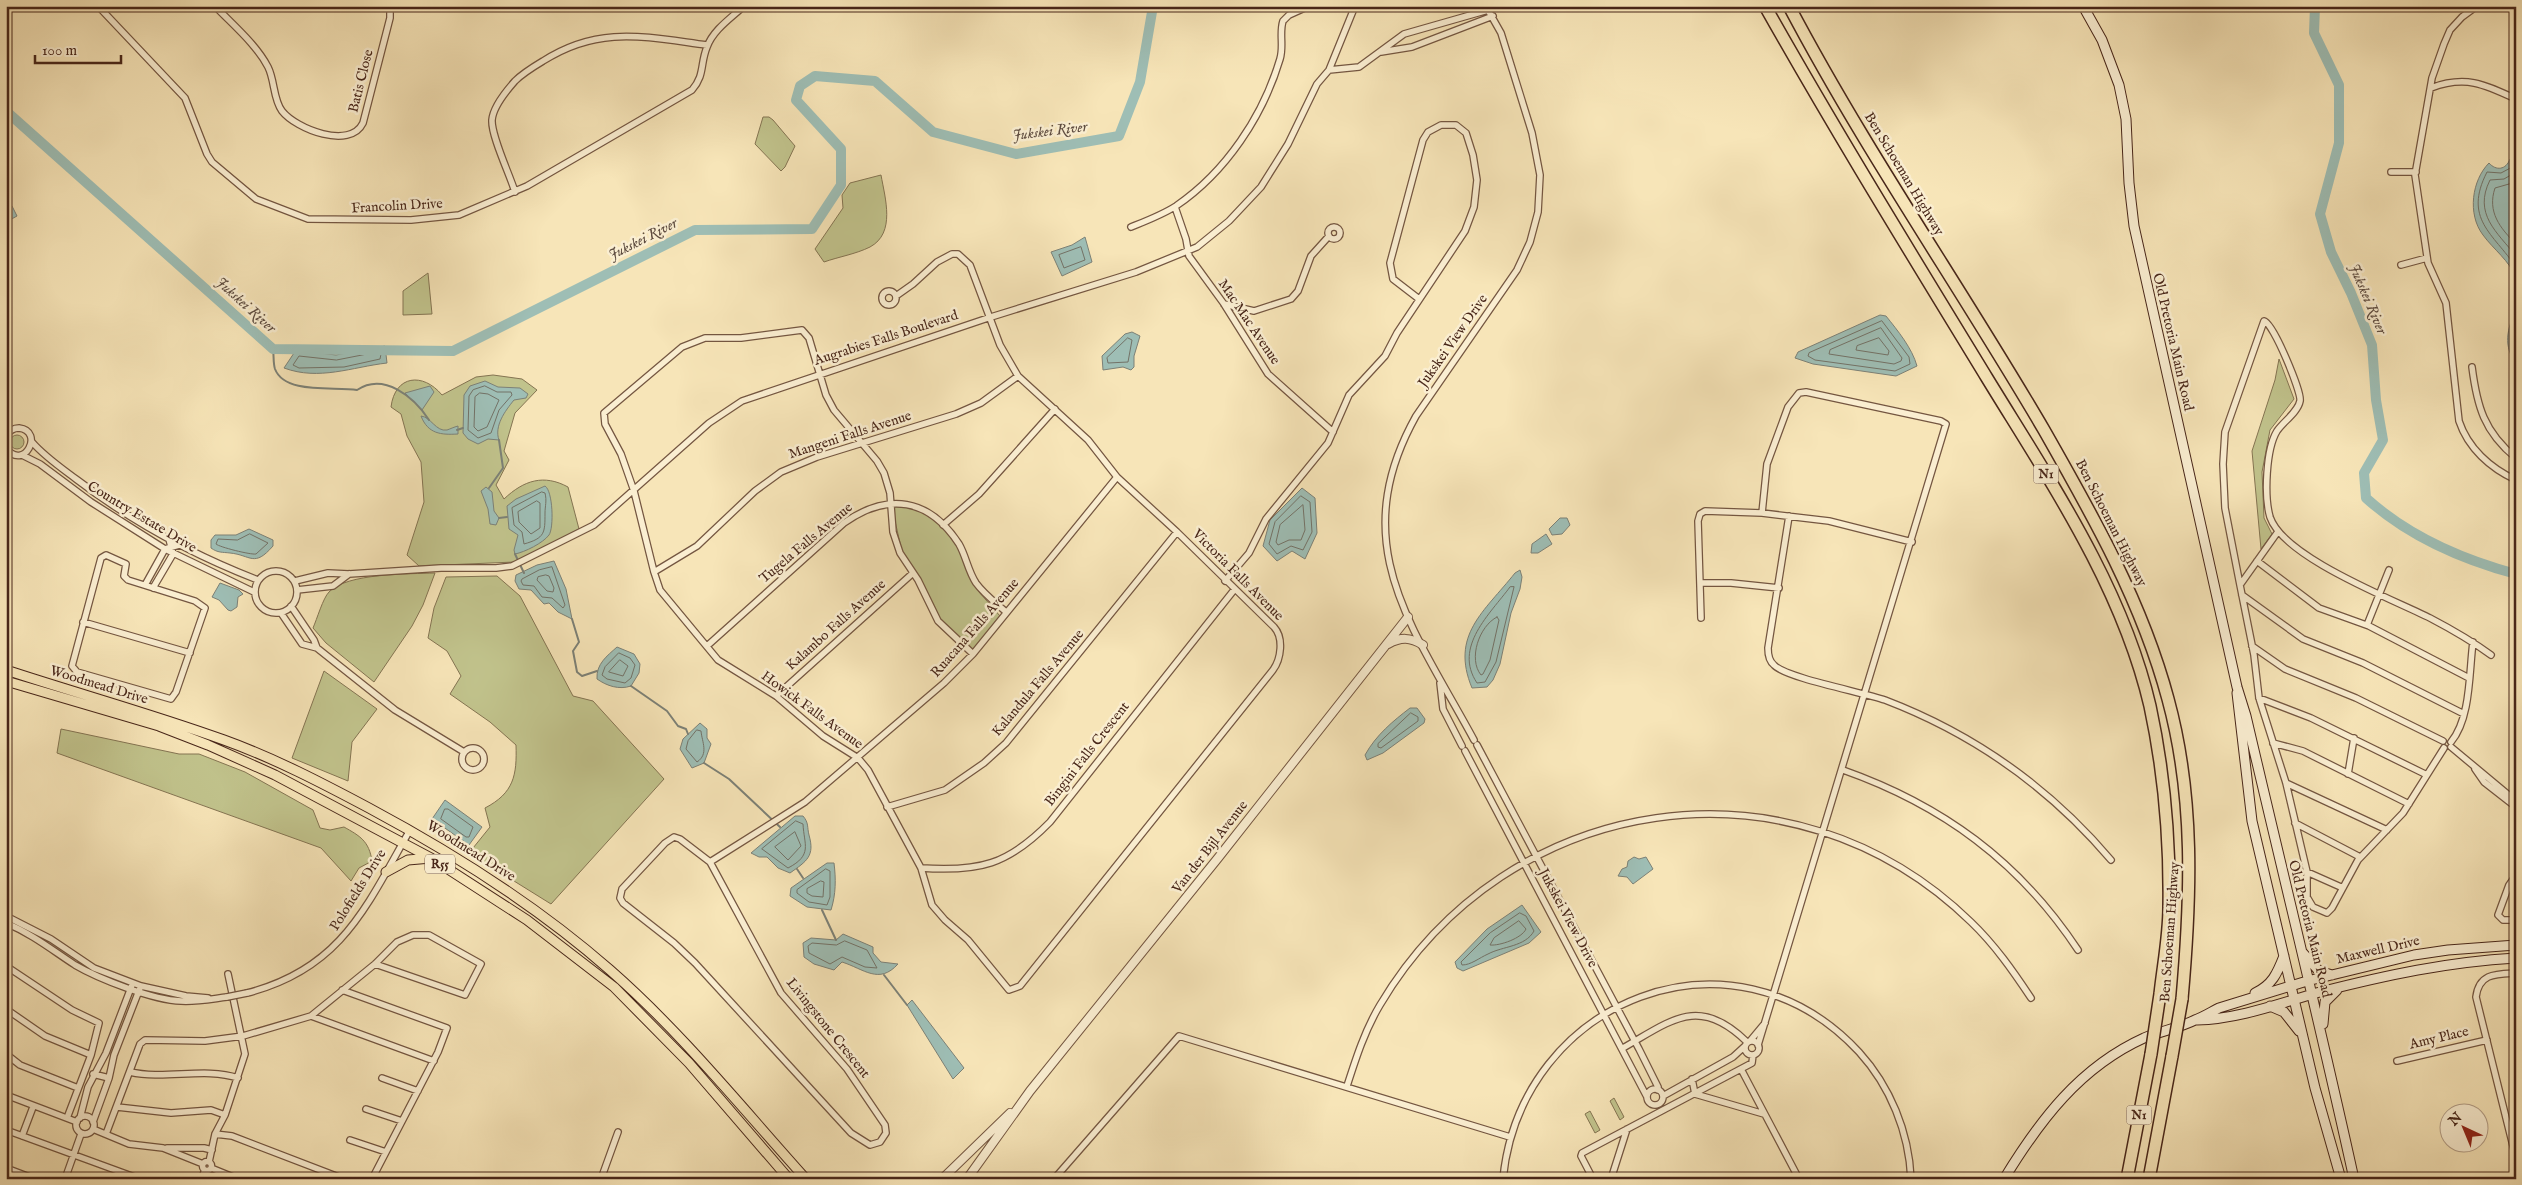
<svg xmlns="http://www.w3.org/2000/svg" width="2522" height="1185" viewBox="0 0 2522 1185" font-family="'IM FELL English',serif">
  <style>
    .green { fill: #c1c38c; stroke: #847452 }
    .water { fill: #9ebeb5; stroke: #7c8177 }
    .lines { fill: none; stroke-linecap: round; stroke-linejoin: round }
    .shore { stroke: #737267; stroke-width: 1 }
    .stream { stroke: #7c8177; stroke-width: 2 }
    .river { stroke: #9ebeb5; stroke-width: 10 }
    .minor-casing { stroke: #745641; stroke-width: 8 }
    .tertiary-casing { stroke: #745641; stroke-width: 10 }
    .secondary-casing { stroke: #482619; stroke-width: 11 }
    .primary-casing { stroke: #482619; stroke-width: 11 }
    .motorway-casing { stroke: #482619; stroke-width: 14 }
    .minor { stroke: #faeed1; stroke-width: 5.5 }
    .tertiary { stroke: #faeed1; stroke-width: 8 }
    .secondary { stroke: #faeed1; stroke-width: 9 }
    .primary { stroke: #f7e5b8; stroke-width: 9 }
    .motorway { stroke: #f7e5b8; stroke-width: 11 }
    .minor-bridge-casing { stroke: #745641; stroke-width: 8; stroke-linecap: butt }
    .motorway-bridge-casing { stroke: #482619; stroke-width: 14; stroke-linecap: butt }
    .minor-bridge { stroke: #faeed1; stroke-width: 5.5 }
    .motorway-bridge { stroke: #f7e5b8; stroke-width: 11 }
    .labels { text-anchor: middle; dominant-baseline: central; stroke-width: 5; stroke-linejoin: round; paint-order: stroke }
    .shield { fill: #faeed1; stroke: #7d6250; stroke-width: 1 }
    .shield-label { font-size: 12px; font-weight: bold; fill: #482619 }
    .street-label { font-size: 14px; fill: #482619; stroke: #faeed1 }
    .water-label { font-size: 15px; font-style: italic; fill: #5e4c40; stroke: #faeed1 }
  </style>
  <rect width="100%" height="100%" fill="#f7e5b8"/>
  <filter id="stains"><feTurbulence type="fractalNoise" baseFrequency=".004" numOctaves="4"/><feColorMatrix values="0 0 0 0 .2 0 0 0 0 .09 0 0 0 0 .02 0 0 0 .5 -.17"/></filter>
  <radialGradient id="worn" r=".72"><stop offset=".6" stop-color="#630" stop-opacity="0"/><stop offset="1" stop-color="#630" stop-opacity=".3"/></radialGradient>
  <path class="green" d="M763,117H769L773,120L795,146L785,167L781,171L755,144Z
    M881,175C885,198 896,233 870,247C856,254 838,257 824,262L815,249L843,208L842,195L850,183Z
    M428,273L432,314L403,315V291Z
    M2279,359L2294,399L2270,430L2262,472L2264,518L2272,534L2261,549L2252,451L2275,380Z
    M493,375L522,379L537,390L515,413L504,451L509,460L496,485L504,499C524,480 544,474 568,487L579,529L515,562L419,566L407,555L424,502L421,462L407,436L401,414L391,407C395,375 423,372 442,395L476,377Z
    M10 442a7 7 0 1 1 14 0a7 7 0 1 1-14 0Z
    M891,503L918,508L936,520L955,541L967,561L979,592L1000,616L973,650L943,626L912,566L902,552Z
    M435,573L423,605L412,626L374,682L326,643L313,628C317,619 323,598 329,592C346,573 410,574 435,573Z
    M497,576L520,596L573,696L593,701L664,779L551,904L469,853L490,827L485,808C514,793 517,775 516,745L490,722L450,694L461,676L447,651L428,638L434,608L446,577Z
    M324,671L377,709L352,742L348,781L292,758Z
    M61,729L179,754H199L245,772L313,810L320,828L330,830L344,827C360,836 369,841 372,861L359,868L351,881L321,848L57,753Z
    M1614,1098L1624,1117L1620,1120L1610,1101Z
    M1590,1111L1600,1130L1595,1133L1585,1114Z"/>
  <path class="water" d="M2510,159L2516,160V278C2510,261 2493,249 2483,235C2467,214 2472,180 2489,163C2496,171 2506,170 2510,159Z
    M6,204L12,206L17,216L8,221Z
    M1085,237L1092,262L1062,276L1051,252L1072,245Z
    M2516,310V363C2503,347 2507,328 2516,310Z
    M1880,315L1886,316C1898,331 1912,348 1917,366L1896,376L1813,364L1795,358L1798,352Z
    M1132,332L1140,336L1134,356V367L1131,370L1123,367L1103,370L1102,356L1125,334Z
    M385,346L387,363C352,367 319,381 284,368L296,350L336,355Z
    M485,381L498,387L520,388L528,394L526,398L514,400C505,411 494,426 499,440L488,439L478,444L468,439L463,433L464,395L470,386Z
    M430,386L434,392L422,410L405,393Z
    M421,416C431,417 436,432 447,430C450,429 454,427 458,426V434C441,435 428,434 421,416Z
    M545,486C553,491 554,528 549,535C543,543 525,552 515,554L514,550L518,535L509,529L507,506L516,499Z
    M486,487L492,492L494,511L499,518L496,525L490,524L488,509L481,491Z
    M1302,488L1315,498L1317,533L1305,559L1292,551L1277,561L1263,546L1270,520Z
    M1560,518H1567L1570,525L1562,534L1552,535L1549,529Z
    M249,529L273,540V546C254,568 251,555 230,553C222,552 218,553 211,548V540L215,535H236Z
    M1546,534L1552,544L1538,553H1531L1532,544Z
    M554,561L566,589L572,619L558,612L549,603L544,604L531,590L519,589L515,581L516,575L537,565Z
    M1520,570L1522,577L1520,589L1511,613L1500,664L1493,680L1487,687L1472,688C1450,635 1484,612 1515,573Z
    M220,583L239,590L243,594L238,597L237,607L231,611L228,610L219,600L212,597Z
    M617,647L634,654L640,664L639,673L631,686C619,690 607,686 597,679C596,664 607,656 617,647Z
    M1410,708H1417L1425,719L1424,723L1383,753L1367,760L1365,755C1376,735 1393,721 1410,708Z
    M700,723L707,729V738L711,744L704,763L692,768L680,749L683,739Z
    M445,800L482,827L469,845L432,819Z
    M795,816H803C809,823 807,827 809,835C815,856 807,861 790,873L778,868L767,857H759L751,853Z
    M1634,857L1639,859L1646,857L1653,869L1633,884L1627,877L1618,876L1622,869L1627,867L1628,861Z
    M827,863H834C836,879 836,894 831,910L807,907L790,896L791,888Z
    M1522,905L1541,932L1529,943L1463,971L1457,968L1455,962L1487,929Z
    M843,934L873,947V953L881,962L898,964C879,985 864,969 842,962L834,970L814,964L804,957L803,943L811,938L836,940Z
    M912,1000L964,1068L953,1079L907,1005Z"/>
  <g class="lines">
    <path class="shore" d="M2516,165L2501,173L2487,172C2463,219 2493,233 2516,267
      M2516,172L2504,179L2490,180C2473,214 2497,232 2516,256
      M2516,182L2495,188C2487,212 2500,228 2516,244
      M1081,247L1085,260L1064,268L1059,255Z
      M1882,321L1909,357L1910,364L1895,371L1815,360L1808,356L1809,353Z
      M1881,328L1902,358L1901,361L1894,364L1829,354L1830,350Z
      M1128,338L1132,340L1128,362L1108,363L1107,358Z
      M1879,338L1889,351L1888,355L1856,350L1857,346Z
      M379,352L381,354L380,359L344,367L299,368L293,365L299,356L336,360Z
      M485,386L497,392H511L512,395L499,410L491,433L478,438L468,430L469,396L473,390Z
      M480,393L488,394L499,400L487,427L478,431L474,427L475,397Z
      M542,492L545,493C547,501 545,506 545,513C545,533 545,538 524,544L522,532L514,525L512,508Z
      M1301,496L1310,502L1312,532L1303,550L1291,546L1277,554L1269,544L1275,522Z
      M537,501L540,503V528L531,534L519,522L518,512Z
      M1303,505L1305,530L1301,540H1289L1278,545L1276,542L1280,525Z
      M250,534L268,543L256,554C251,555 219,547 216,544L218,539L237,540Z
      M552,567L565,605L563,608L552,598L542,597L534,586L523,585L521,581L522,579L539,570Z
      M546,575L549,576L554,588L553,592L547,591L537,580L538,577Z
      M1514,587L1496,662L1485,682L1477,683C1453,647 1490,614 1510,587Z
      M1497,617L1499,620L1490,660L1483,674L1481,675C1468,659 1479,626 1497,617Z
      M619,653L630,658L635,665L631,678L625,683L607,679L602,675L605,667Z
      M620,660L628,666L623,676L609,672Z
      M1411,713L1418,717V721L1381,748L1378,747V744Z
      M697,730L701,731C702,742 709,754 697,762L686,749L688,741Z
      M445,809H448L473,827L469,837H466L441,819Z
      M796,821L803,824C804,845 813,855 788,868L762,849Z
      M795,832L801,846L788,860L775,847Z
      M826,869L830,871V897L827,905L809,902L797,893V890Z
      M821,881L824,882L823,897L812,896L807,893V889Z
      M1520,913L1526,916L1534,931C1525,947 1503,946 1488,954C1479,958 1471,965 1462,965L1461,962L1490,933Z
      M1519,921L1526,929C1522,938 1500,946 1490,945L1494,938Z
      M845,941L867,950L877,968L865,967L842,957L830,964L809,953L808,946L812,943L836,945Z"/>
    <path class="stream" d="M273,349C274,355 273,363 275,369C285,395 335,386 357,390C384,372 414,397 429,420
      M457,430L463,428
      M489,488L503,468L499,440
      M499,518L507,517
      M515,554L524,573
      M572,619L579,642L573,651L577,672L582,676L597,671
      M631,686L667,711L678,726L686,729L688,734
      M704,763L729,779L780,827
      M797,869L803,878
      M822,910L836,940
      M884,975L907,1005"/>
    <path class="river" d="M2315,6L2314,33L2339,85V143L2320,214L2331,252L2351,293L2372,345L2376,400L2383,440L2364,473L2366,498C2408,536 2460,559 2516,574
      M6,111L273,349L453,351L695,230L812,229L841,185V149L796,100L800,86L815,76L875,81L933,132L1016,154L1119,136L1140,82L1153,6"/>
    <g class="minor-casing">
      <path id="minor" d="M98,6L185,98L207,154L212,162L256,199L308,219L411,220L459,215L527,186L692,90C705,75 700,64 707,47C713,30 731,18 744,6
        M215,6C233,25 256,44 268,67C275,81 273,99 282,111C296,129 350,150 363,123L390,18V6
        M2477,6L2462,17L2450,30L2444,44L2432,78L2415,175L2428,263L2446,303L2459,421C2468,448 2490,468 2516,480
        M2506,6L2516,9
        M1381,52L1412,47L1493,16
        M1329,70L1355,6
        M2431,88C2465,75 2484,84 2516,99
        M2391,172H2416
        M515,192C510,175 491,136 492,120C493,107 507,90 515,81C523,73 533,67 543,61C599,25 645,37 707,45
        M1175,207L1186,239L1189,256L1224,304L1268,374L1333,432
        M1328 233a6 6 0 1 1 12 0a6 6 0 1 1-12 0Z
        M1131,227C1146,221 1162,215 1176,206C1226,172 1263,116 1280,59C1284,46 1279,33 1283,21L1289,15L1309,6
        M2401,265L2427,258
        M882 298a7 7 0 1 1 14 0a7 7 0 1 1-14 0Z
        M896,296L913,284L937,262L952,254H958L970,265L1000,345L1018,376L1088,440L1117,477L1177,532L1274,627C1284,638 1281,659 1273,670L1020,986L1009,990L968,940L945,920L932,905L921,868L868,770L858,758L823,736L776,696L718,660L660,590L654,572L634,491L621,454L605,424L604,413L682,347L705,338H741L802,330L809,338L826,395L834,410L877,461L884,473L890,493L893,532L900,553L918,580L938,621L973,654
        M1224,304L1254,311L1291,299L1298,291L1311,256L1329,236
        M2472,367C2477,406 2484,432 2516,458
        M6,435C10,431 13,428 19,428C45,431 24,472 6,448
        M32,442C44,456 60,467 76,479C131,521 193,555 258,580
        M22,455L40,464L91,502L165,549L254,592
        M1789,516L1768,648C1768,655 1769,661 1774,665C1786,678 1862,692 1885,700C1974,734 2050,788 2111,860
        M943,525L979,494L1055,409
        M2277,533L2240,585L2254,655L2259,698L2286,783L2307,872V897L2313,907L2327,913L2332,908L2358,860L2403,813L2444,748
        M106,555L126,564L124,576L128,580L195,601L205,608L176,692L171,699L77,672L72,666L101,558Z
        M2257,561L2319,608L2369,626L2469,678
        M255 592a21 21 0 1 1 42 0a21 21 0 1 1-42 0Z
        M654,572L697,546L755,491L781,472L817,457L956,414L981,403L1018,376
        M295,581L328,573L349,574L441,568H496L512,566L594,525L709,423L742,401L991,317L1136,272L1197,247L1229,221L1261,187L1288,144L1317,84L1329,70L1359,67L1404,34L1488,10L1501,33L1532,133L1540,175L1538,212L1530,242L1517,270L1416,416C1344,545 1413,627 1474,740
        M1225,581L1249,553L1266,519L1328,443L1349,395L1385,356L1397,333L1465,231L1474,207L1477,180L1473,155L1466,133L1456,125H1441L1428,132L1423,140L1390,263L1393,279L1419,299
        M1700,583H1731L1779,588
        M145,585L165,549L179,545
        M2240,585L2225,508L2223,464L2225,432L2264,321C2273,322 2302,393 2300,401C2298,412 2283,422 2277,431C2266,449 2264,496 2270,517C2283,557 2392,599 2430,618C2451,629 2472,641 2491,655
        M153,588L173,554L169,539
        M297,590L333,586L349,574
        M2242,595L2303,639L2363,663L2464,714
        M291,606L314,640L317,648
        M281,613L302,644L317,648L395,710L464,752
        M1701,618L1698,521L1700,514L1705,511L1762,513L1829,521L1912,542
        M83,622L190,653
        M2367,625L2389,570
        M707,646L844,523C888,492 929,498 959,544C966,556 968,571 976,583C984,594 996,603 1006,612
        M2252,646L2285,669L2356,698L2443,741
        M1440,683L1443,709L1462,746
        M776,696L913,573
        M2259,698L2311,718L2427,775
        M2451,742C2471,718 2469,672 2473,642
        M2273,743L2303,751L2409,804
        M1477,745L1639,1049L1658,1087V1090
        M2451,747L2516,801
        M462 759a11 11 0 1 1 22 0a11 11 0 1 1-22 0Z
        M1465,751L1647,1097
        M2475,769L2484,782L2516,807
        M1843,770C1942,805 2019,861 2078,950
        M2348,774L2354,738
        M2286,783L2387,830
        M887,807L945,790L984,763L1006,743L1177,532
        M2295,823L2360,857
        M674,837L680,839L710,862L781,993L847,1069L885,1125L886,1133L880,1142L870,1145L851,1133L695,963L674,943L623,903L620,898L622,889L665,843Z
        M710,862L805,802L944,683L973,654L1117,477
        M921,868C979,872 1008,865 1050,822L1234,590
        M2307,872L2343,888
        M2516,875L2509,885L2498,915L2503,920H2516
        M6,916L51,939L94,968L141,986L186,996L208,998
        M6,923C32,934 52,950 75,965C99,979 153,1000 181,1001C196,1002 211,999 227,997
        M6,966L72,1010L99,1023L91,1055L67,1118
        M2516,973C2496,974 2479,973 2476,997L2516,1158
        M342,990L447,1028L438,1052L372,1179
        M247,993C341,969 366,907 410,830
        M6,1009L45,1036L91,1055
        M311,1016L375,964L397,942L413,935H429L481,964L465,995L375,964
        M1745 1048a7 7 0 1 1 14 0a7 7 0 1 1-14 0Z
        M1750,1041L1765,1023
        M1758,1045L1946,424L1941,421L1806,392L1799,393L1788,407L1767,464L1762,513
        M1623,1048C1672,1020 1699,995 1747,1042
        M6,1054L20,1065L78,1088
        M2397,1061L2487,1040
        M1741,1069L1799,1179
        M130,1072C165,1080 205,1067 238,1078
        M93,1074L109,1078
        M382,1078L418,1091
        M1692,1079L1695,1094L1764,1114
        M1347,1086C1356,1058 1365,1030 1380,1005C1507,791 1792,748 1971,922C1995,945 2013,971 2031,998
        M1647 1097a8 8 0 1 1 16 0a8 8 0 1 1-16 0Z
        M6,1095L77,1122
        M1663,1096L1733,1057L1745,1046
        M117,1107L171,1113L211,1110L225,1115
        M366,1109L402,1121
        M76 1125a9 9 0 1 1 18 0a9 9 0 1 1-18 0Z
        M80,1118L88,1087L106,1053L132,985
        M93,1122L109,1078L114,1055L140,988
        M93,1129L129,1144L163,1148L203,1164
        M6,1130L140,1179
        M106,1134L140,1044L145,1040L205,1041L243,1036L311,1016L434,1061
        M215,1134L232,1136L344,1179
        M22,1136L33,1107
        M350,1140L386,1152
        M167,1148H204L212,1150
        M202.5 1166a4.5 4.5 0 1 1 9 0a4.5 4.5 0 1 1-9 0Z
        M209,1162L215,1134L225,1115L245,1054L228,974
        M6,1168L35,1179
        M211,1168L238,1179
        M65,1179L81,1134
        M201,1179L205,1170
        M601,1179L618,1132
        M1054,1179L1179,1036L1510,1137
        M1503,1179C1521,999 1733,916 1859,1052C1890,1086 1909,1132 1911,1179
        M1593,1179L1581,1156L1582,1153L1752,1063L1753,1055
        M1611,1179L1627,1129"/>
    </g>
    <g class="tertiary-casing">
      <path id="tertiary" d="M1388,644C1401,637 1410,637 1423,645
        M942,1179L1010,1113
        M967,1179L1030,1091L1218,858L1408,617"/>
    </g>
    <g class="secondary-casing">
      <path id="secondary" d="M2083,6L2102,40L2119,85L2126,119L2129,183L2134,226L2237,687L2246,716C2282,870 2320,1024 2354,1179
        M2237,693L2252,821L2315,1088L2341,1179
        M2302,952L2319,971L2332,975
        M2255,993C2272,985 2277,974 2284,956
        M2270,1006L2284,1012L2299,1031
        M2197,1020C2239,1019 2281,1003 2320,992C2387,975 2447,962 2516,958
        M2323,1024L2325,1002L2337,990
        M2004,1179C2040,1120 2080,1067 2144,1038C2161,1031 2179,1028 2195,1020C2203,1017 2211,1012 2219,1008L2307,981L2414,955L2448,950L2516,945"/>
    </g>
    <g class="primary-casing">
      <path id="primary" d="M6,670C79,694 152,714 224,740C274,758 322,783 369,808C455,854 536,905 610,970C682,1033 742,1108 806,1179
        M6,681L159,726L208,745L275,775L431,858L527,920L614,987L689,1063L789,1179
        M386,872L408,860L431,858"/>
    </g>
    <g class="motorway-casing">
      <path id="motorway" d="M1765,6C1836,132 1912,255 1987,378C2050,481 2122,586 2150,706C2164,771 2170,840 2169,907C2169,936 2163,966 2160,994
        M1789,6C1866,152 1961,288 2044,430C2093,516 2142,602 2168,699C2195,798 2191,898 2182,999
        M2127,1179L2151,1054
        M2149,1179L2172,1056"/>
    </g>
    <use href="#minor" class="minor"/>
    <use href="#tertiary" class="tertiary"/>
    <use href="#secondary" class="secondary"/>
    <use href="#primary" class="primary"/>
    <use href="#motorway" class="motorway"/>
    <g class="minor-bridge-casing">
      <path id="minor-bridge" d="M227,997L247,993"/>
    </g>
    <g class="motorway-bridge-casing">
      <path id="motorway-bridge" d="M2151,1054L2160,994
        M2172,1056L2182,999"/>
    </g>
    <use href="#minor-bridge" class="minor-bridge"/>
    <use href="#motorway-bridge" class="motorway-bridge"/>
  </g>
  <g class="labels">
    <g class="shield">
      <rect x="2033.5" y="464.5" width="25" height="19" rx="4"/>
      <rect x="425" y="854.5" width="30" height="19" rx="4"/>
      <rect x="2126.5" y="1105.5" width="25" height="19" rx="4"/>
    </g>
    <g class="shield-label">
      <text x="2046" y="474">N1</text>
      <text x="440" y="864">R55</text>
      <text x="2139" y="1115">N1</text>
    </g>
    <g class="street-label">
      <text transform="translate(361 81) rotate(-76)">Batis Close</text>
      <text transform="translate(1904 174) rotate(59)">Ben Schoeman Highway</text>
      <text transform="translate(397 206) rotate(-3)">Francolin Drive</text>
      <text transform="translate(1249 322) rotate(56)">Mac Mac Avenue</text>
      <text transform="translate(886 338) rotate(-18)">Augrabies Falls Boulevard</text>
      <text transform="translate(1453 341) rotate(-55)">Jukskei View Drive</text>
      <text transform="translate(2173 342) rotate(77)">Old Pretoria Main Road</text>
      <text transform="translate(850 435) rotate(-18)">Mangeni Falls Avenue</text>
      <text transform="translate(142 517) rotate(31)">Country Estate Drive</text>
      <text transform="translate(2111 523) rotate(63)">Ben Schoeman Highway</text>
      <text transform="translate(806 543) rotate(-40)">Tugela Falls Avenue</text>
      <text transform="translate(1238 575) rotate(45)">Victoria Falls Avenue</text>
      <text transform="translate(836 625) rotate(-42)">Kalambo Falls Avenue</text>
      <text transform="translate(975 628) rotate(-49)">Ruacana Falls Avenue</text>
      <text transform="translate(1038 683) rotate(-50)">Kalandula Falls Avenue</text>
      <text transform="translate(99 685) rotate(17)">Woodmead Drive</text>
      <text transform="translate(812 710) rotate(36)">Howick Falls Avenue</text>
      <text transform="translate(1087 754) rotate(-52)">Bingini Falls Crescent</text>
      <text transform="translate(1210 847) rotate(-52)">Van der Bijl Avenue</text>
      <text transform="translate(471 851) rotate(32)">Woodmead Drive</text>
      <text transform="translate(358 890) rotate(-58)">Polofields Drive</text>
      <text transform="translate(1568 918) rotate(62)">Jukskei View Drive</text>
      <text transform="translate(2310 929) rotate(76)">Old Pretoria Main Road</text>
      <text transform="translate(2170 932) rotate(-86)">Ben Schoeman Highway</text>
      <text transform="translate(2378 950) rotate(-13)">Maxwell Drive</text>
      <text transform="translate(828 1028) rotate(51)">Livingstone Crescent</text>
      <text transform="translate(2439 1038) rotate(-13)">Amy Place</text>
    </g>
    <g class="water-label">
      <text transform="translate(1050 131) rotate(-7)">Jukskei River</text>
      <text transform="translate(643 239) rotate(-27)">Jukskei River</text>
      <text transform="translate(2368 299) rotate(67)">Jukskei River</text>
      <text transform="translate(246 305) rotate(42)">Jukskei River</text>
    </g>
  </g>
  <rect width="2522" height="1185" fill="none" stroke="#f7e5b8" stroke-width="25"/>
  <rect x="8" y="8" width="2507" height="1170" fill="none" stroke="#482619" stroke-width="2.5"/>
  <rect x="12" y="12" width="2497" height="1160" fill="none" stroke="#482619"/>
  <g transform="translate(2464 1128) rotate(316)"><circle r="24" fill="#faeed1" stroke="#b39e87"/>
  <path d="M0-4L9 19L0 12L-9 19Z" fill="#8f2418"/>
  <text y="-8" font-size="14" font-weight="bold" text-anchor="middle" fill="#482619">N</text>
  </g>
  <path d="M35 55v8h86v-8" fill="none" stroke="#482619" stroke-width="2.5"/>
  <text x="42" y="55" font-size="15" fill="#482619" stroke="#faeed1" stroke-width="4" paint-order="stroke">100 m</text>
  <rect width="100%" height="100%" filter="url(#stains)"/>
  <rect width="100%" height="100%" fill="url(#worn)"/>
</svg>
